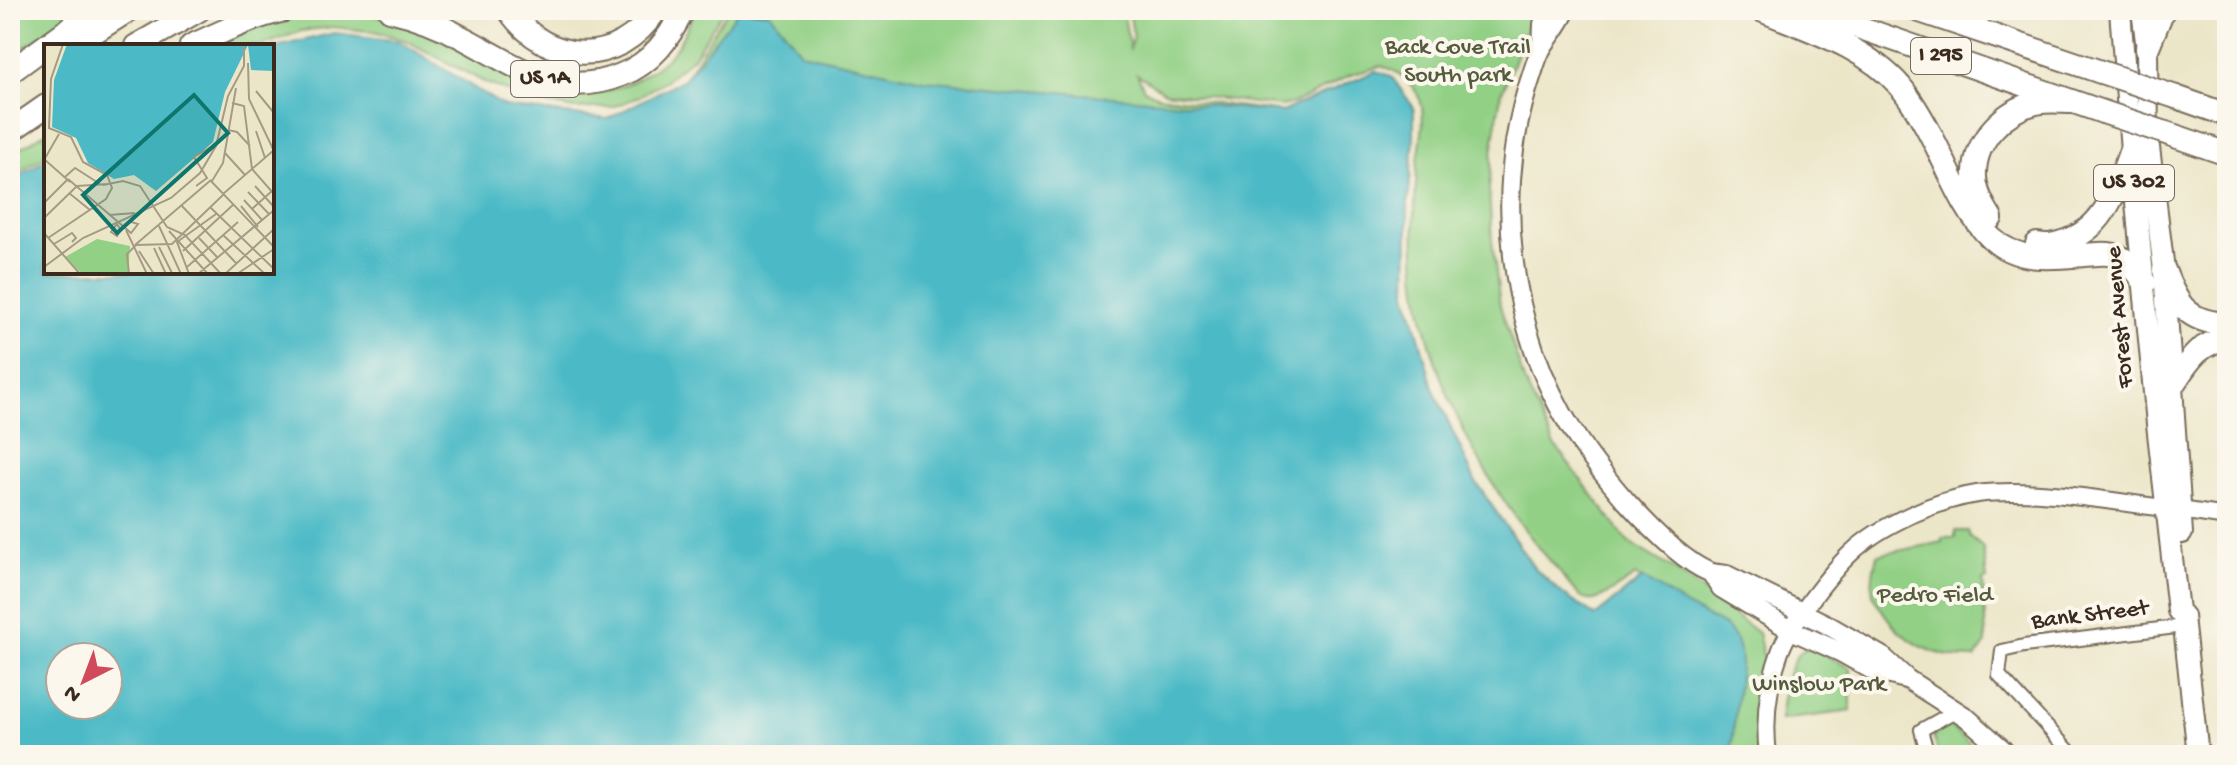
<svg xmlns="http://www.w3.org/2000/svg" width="2237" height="765" viewBox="0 0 2237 765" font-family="'Gochi Hand',sans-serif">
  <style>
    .green { fill: #92d085; stroke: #667d52; stroke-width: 2; fill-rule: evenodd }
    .water { fill: #4cbac6; stroke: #447272; stroke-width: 2; fill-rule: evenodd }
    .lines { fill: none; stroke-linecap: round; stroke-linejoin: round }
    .minor-casing { stroke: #796c5a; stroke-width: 16 }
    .tertiary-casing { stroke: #796c5a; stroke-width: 20 }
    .secondary-casing { stroke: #796c5a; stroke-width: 22 }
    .primary-casing { stroke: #796c5a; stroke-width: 24 }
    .trunk-casing { stroke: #796c5a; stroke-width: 24 }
    .motorway-casing { stroke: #796c5a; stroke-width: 26 }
    .minor { stroke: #fff; stroke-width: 12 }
    .tertiary { stroke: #fff; stroke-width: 16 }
    .secondary { stroke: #fff; stroke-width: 18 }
    .primary { stroke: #fff; stroke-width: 20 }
    .trunk { stroke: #fff; stroke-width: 20 }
    .motorway { stroke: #fff; stroke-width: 22 }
    .motorway-bridge-casing { stroke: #796c5a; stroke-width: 26; stroke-linecap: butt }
    .motorway-bridge { stroke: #fff; stroke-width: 22 }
    .labels { text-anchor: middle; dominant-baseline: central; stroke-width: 8; stroke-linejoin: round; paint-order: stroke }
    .shield { fill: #fbf7ec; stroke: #75685c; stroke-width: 2 }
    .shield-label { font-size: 22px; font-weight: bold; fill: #3b2a1e }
    .park-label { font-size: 24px; fill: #555c3d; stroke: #fbf7ec }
    .street-label { font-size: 24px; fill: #3b2a1e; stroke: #fbf7ec }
    .inset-road { fill: none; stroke: #a59b85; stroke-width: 2 }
    .view { fill: #0f766e; fill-opacity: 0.15; stroke: #0f766e; stroke-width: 4 }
    .inset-edge { fill: none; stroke: #3b2a1e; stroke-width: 4 }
  </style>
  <rect width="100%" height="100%" fill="#fbf7ec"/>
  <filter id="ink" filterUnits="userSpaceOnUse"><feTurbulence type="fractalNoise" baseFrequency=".0125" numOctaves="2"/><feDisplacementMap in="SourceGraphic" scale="16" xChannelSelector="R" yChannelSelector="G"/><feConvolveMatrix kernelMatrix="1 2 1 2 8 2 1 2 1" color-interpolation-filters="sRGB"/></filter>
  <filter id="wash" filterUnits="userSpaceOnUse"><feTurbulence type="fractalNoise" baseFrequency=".006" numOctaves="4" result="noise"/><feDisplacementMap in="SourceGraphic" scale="32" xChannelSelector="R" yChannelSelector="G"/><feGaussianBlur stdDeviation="1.8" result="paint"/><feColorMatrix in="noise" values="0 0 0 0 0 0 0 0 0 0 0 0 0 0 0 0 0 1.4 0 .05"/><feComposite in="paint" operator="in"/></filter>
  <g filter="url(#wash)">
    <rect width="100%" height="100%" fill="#ece6c9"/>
    <path class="green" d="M28,10H78L10,57V25Z
      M695,10H724L693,57L666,80L636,98L612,107L575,109L548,104L522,97L486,83L407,41L378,32L333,27L301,31L261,46H214C230,39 247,29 264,23C298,12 343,9 378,16C400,21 422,27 442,37C507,70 563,120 639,78C673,58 680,46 695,10Z
      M728,10H1123L1130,50L1133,34L1129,10H1534L1501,94L1492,153L1489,190L1492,240L1500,306L1525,383L1554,444L1628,542L1675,570L1758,633L1765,664L1761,695V755H804L608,119L684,79ZM1381,66C1399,70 1419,88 1422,107C1425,128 1419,148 1417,168C1414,214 1412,262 1421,308C1442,406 1492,496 1558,570C1566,580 1576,596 1588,600C1599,603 1625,582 1636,576L1641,579L1595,616L1564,595L1534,568L1475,481L1433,388L1407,293L1408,201L1414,138V108L1391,76L1376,71L1282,112L1158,96L1144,89L1137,74L1165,92L1280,106L1295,103L1351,75Z
      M46,132V155L10,178V155Z
      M1955,531H1968L1970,537L1983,548L1987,579L1983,580L1986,643L1975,658C1937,659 1903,643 1882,610C1879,605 1874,600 1873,594C1871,581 1874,568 1877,555L1943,542V538H1955Z
      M1807,648L1814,649L1851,668V711L1780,720C1783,699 1786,656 1807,648Z
      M1942,723L1951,727L1982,755H1939C1935,742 1927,731 1942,723Z"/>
    <path class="water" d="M739,10L770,13L802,53L923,80L1282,112L1376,71L1391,76L1414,108V138L1408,201L1407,293L1433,388L1475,481L1534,568L1564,595L1595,616L1643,578L1688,607L1726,627L1736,640L1741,657L1731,755H10V182L46,159V272H272V48L334,33L399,41L505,107L608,119L684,79ZM60,657H108V705H60Z"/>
  </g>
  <g filter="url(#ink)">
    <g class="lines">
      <g class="minor-casing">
        <path id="minor" d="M1928,755L1921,730L1957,710
          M2073,755L1999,675L2002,651L2024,646L2184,626
          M2182,755L2199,752"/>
      </g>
      <g class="tertiary-casing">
        <path id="tertiary" d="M2180,510L2227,517
          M1768,755C1764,721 1768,684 1780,652C1787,633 1799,617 1811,600C1823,584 1836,567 1851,553C1880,525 1937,500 1977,494C2035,487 2107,501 2166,508"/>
      </g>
      <g class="secondary-casing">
        <path id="secondary" d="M1566,10C1559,25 1552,33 1543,46C1538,54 1535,65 1532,74C1492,191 1508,328 1574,433C1589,457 1607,479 1626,501C1645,522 1682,561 1709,572C1714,574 1721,574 1727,575L1826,624L1883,657L1907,679L1966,717L2009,755
          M1542,48L1543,24L1549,10
          M1711,573L1721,588L1791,630L1840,652L1872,670L1906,679"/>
      </g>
      <g class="primary-casing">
        <path id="primary" d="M2142,10L2147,49"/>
      </g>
      <g class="trunk-casing">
        <path id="trunk" d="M2120,10L2131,150L2157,424L2178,611L2183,616L2184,626L2198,755
          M2147,49L2148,139L2164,270L2182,533"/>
      </g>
      <g class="motorway-casing">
        <path id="motorway" d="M390,10C416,16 442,26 465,39C518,67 559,100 621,75C652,63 669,39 683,10
          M509,10C547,66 618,68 656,10
          M1761,10C1809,30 1864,46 1900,86C1914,103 1925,123 1935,143C1951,175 1965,213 1991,238C2016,262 2052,258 2084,255C2099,254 2112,251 2125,260C2134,266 2139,275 2145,283
          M1809,10L2103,112
          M1917,10L2101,72
          M72,46L129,10
          M136,46L199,10
          M191,46C222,32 252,17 285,10
          M2147,49L2163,10
          M10,72L95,10
          M2176,97L2227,115
          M10,131L46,106
          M2178,137L2227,154
          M1991,218C1982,204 1974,189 1975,172C1976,139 2004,110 2036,103C2048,100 2061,102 2073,102
          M2037,244C2047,246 2052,245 2062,242C2105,231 2117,187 2131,150
          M2164,270C2177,305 2187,322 2227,324
          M2172,386C2187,364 2198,342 2227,339"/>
      </g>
      <use href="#minor" class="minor"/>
      <use href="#tertiary" class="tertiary"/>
      <use href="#secondary" class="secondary"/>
      <use href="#primary" class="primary"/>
      <use href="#trunk" class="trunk"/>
      <use href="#motorway" class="motorway"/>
      <g class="motorway-bridge-casing">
        <path id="motorway-bridge" d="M2101,72L2176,97
          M2103,112L2178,137"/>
      </g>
      <use href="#motorway-bridge" class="motorway-bridge"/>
    </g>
  </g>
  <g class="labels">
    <g class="shield">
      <rect x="1911" y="38" width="60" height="36" rx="6"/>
      <rect x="511" y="61" width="68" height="36" rx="6"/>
      <rect x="2094" y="165" width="80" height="36" rx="6"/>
    </g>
    <g class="shield-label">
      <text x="1941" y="56">I 295</text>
      <text x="545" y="79">US 1A</text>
      <text x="2134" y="183">US 302</text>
    </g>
    <g class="park-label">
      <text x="1458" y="48">Back Cove Trail<tspan x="1458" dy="28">South park</tspan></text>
      <text x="1935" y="596">Pedro Field</text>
      <text x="1819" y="685">Winslow Park</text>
    </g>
    <g class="street-label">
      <text transform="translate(2121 317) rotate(-95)">Forest Avenue</text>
      <text transform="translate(2090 616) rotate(-7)">Bank Street</text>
    </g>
  </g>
  <g transform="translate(44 44)">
    <rect width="230" height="230" fill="#ece6c9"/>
    <path d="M53,195L86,202L84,230H38L21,213Z" fill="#92d085"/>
    <path d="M23,0H230V27L207,26L204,1L181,48L169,98L112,147L90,131L70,135L44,119L32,94L8,83L10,36Z" fill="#4cbac6"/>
    <path class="inset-road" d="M204,19L205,55M212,47L230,69M205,55L230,107M188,59L200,62L208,125L230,150M184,86L193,88L206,102M212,87L221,114M181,109L201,131M0,115L26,138M0,116L15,90M21,133L31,124L56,140M24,135L87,189L94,180L84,177M166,136L230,203M168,137L179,119L192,44M59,141L79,137L96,142L123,183L141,191L177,230M152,142L163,134L150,113L170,101M211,142L230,163M204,148L225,170M25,149L46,166M179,150L230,106M200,156L218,176M0,159L24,135M138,162L192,219M197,162L214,183M167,164L230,225M208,165L229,146M65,171L91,169M0,174L33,142L64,140M72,181L67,188L73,192L77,186L72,179M115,182L137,230M82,186L103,230M125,187L164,230M0,189L36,230M179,191L221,230M4,194L62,155L68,144L63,131L39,118L27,93L5,84L7,35L19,0M155,194L173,213M10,200L28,189L32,194L28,198M91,201L167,136M92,201L128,200L180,150M115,203L128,229M110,204L122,230M95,207L110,230M139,207L190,160M0,223L39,194L127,154L156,129L172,102L184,52L200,22V0M143,223L194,178M85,230L83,210L94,199M145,230L133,198L172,170M154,230L230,166M181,230L230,185M193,230L230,205"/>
    <path class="view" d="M150,51L184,89L73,189L39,151Z"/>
    <rect width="230" height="230" class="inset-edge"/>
  </g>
  <rect width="2237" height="765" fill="none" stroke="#fbf7ec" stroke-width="40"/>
  <g transform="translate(84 681) rotate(222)"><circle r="38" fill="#fbf7ec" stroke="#aea59a" stroke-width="2"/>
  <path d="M0-6L14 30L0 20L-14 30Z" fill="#d1495b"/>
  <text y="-12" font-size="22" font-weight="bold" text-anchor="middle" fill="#3b2a1e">N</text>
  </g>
</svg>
